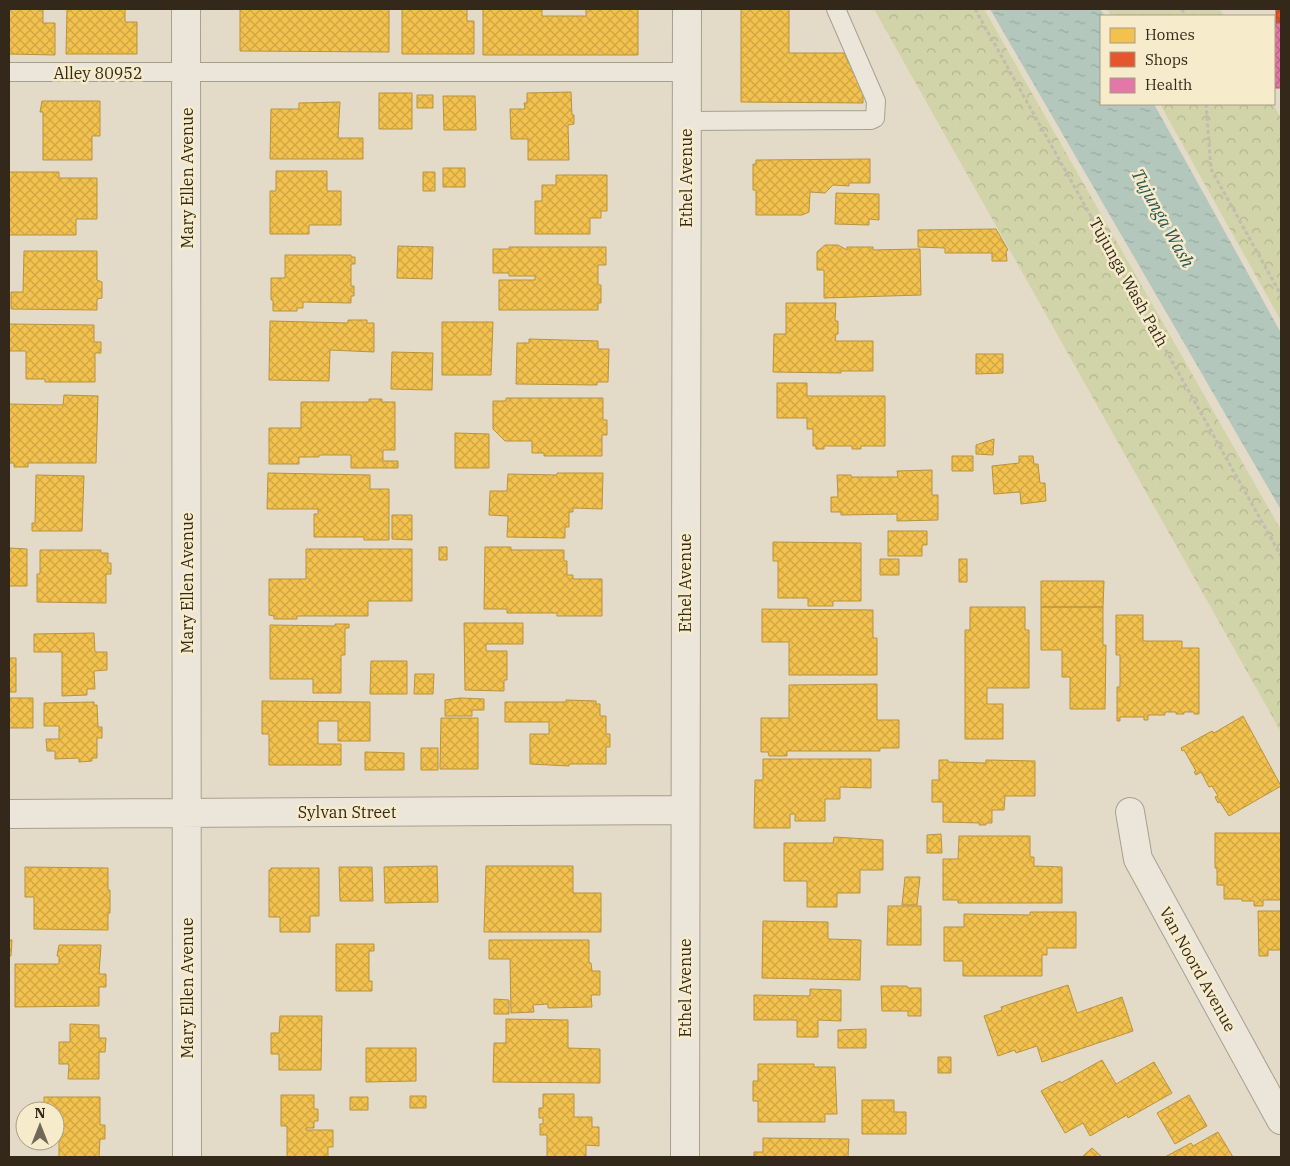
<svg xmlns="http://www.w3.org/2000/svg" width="1290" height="1166" viewBox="0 0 1290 1166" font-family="'IBM Plex Serif',serif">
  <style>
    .park { fill: url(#park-crowns) }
    .water { fill: url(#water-ripples) }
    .homes { fill: url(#homes-cross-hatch); stroke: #b9933e }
    .shops { fill: url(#shops-cross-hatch); stroke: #af4928 }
    .health { fill: url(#health-cross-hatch); stroke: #ae5f7d }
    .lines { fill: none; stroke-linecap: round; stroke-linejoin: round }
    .service-casing { stroke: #a7a091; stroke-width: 20 }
    .minor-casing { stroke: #a7a091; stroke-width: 30 }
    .path { stroke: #c3bcb1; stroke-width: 3; stroke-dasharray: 4 2.5; stroke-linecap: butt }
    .service { stroke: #ebe6d9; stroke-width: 18 }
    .minor { stroke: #ebe6d9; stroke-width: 28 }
    .labels { text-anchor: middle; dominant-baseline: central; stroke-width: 5; stroke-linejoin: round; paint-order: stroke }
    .street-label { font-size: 16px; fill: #34281a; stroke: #f6ebca }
    .water-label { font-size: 18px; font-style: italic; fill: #295554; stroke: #f6ebca }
  </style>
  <defs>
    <pattern id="park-crowns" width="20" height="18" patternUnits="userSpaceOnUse" patternTransform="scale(1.25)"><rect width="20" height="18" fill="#d1d3a8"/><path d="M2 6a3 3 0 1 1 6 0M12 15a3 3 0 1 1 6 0" fill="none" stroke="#b4b590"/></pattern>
    <pattern id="water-ripples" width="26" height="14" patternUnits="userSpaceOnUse" patternTransform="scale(1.25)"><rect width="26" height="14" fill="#b3c7bc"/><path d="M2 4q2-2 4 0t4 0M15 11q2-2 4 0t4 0" fill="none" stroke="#9baba1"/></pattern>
    <pattern id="homes-cross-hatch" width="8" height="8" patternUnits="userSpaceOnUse" patternTransform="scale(1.25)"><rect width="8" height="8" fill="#f2c14e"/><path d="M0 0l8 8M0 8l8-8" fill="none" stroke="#d0a644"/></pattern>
    <pattern id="shops-cross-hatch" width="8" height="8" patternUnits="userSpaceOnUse" patternTransform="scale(1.25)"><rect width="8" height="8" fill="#e4572e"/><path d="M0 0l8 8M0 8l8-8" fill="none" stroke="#ba4826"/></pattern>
    <pattern id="health-cross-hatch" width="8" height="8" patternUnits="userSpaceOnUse" patternTransform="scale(1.25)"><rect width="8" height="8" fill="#e377a8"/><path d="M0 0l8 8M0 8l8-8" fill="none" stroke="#b96288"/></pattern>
  </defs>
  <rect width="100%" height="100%" fill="#e3dbc7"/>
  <path class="park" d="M874,9H984L1281,530V732Z
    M1107,9H1220L1224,16H1111Z
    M1160,104H1273L1281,118V321Z"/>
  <path class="water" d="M990,9H1100L1105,16H1101V104H1154L1281,333V510Z"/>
  <path class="homes" d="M9,9H43V23H55V55L9,54Z
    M67,9H125V22H137V54H66Z
    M240,9H389V52L240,51Z
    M402,9H467V21H474V54H402Z
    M483,9H542V16H586V9H638V55H483Z
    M741,9H789V53H846V58L863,88V103L741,102Z
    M571,92L572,115H574V124L568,125L569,160H528V139H511L510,109H525L524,103H527V93Z
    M379,93H412V129H379Z
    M417,95H433V108H417Z
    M443,96H475L476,130H444Z
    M42,101H100V136H92V160H43V112H40Z
    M340,102L338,138H363V159H270L271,109H299V103Z
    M870,159V183H849V186L833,185L825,193L810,192L809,212L802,215H756V190H753V164H756V160Z
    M443,168H465V187H443Z
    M276,171H327V191H341V225H309V234H270V191H276Z
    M9,172H59V178H97V219H76V235H9Z
    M423,172H435V191H423Z
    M556,175H607V211H601V218H590V234H535V201H542V185H556Z
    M836,193L879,194V220L869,219V225L835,224Z
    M996,229L1008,250L1006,251L1007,261H992V253H945V248L918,247V230Z
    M825,245H838L847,250V247H873V250L920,249L921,295L824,298V270H817V252Z
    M398,246L433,247L432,279L397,278Z
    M509,247H606V265H598V285H601V303H598V310H499V280H535V276H509V273H493V249H509Z
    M24,251H97V280L102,282V298L97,299V310L11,309V292H23Z
    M285,255H351V257H355V264H351V286H354V296H351V303L303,302V308H297V311H273V300H271V278H285Z
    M786,303H836L835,321H838V334H836L835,341H873V371H841V373L773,372L774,334H786Z
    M348,320H367V323H374V352L330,350L329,381L269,380L270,321L348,323Z
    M442,322H493L491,375H442Z
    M9,324L94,325V342H101V353H95V382H45V379H26V351H9Z
    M529,339L598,341V349H609L608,382H597V385L516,384L517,343H529Z
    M392,352L433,353L432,390L391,389Z
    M976,354H1003V373L976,374Z
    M777,383H807V396H885V446H861V449H852V446H824V449H816V446H813V429H807V418H777Z
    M64,395L98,396L96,463H28V467H14V463H9V404L63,405Z
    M506,398H603V420H607V435H602V456H544V453H532V441H505L493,429V401H506Z
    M369,399H382V402H395V450H383V461H398V468H351V455H319V457H299V464H269V428H301V402H369Z
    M455,433L489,434V468H455Z
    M994,439L993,455L976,454V445Z
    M952,456H973V471H952Z
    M1019,456H1033L1034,464H1038L1040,483H1045L1046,501L1021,504L1020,492L994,494L992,466L1019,463Z
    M932,470V495H938V520L897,521V514L841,515V512H831V497H838L837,475H851V477H898L897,471Z
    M268,473L370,475V489H389V540H364V537H314V514H318V509H267Z
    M557,473H603L602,509L573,508V512H569V527H565V538L507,537L508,516L489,515L490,491H507L508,474L557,475Z
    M36,475L84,476L82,531H32V523H35Z
    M392,515H412V540L392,539Z
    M888,531H927V545H922V556H888Z
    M773,542L861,543V601H833V606H808V598H778V561H773Z
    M439,547H447V560H439Z
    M485,547H511V550H564V561H567V575H573V579H602V616H557V613H507V609H484Z
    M9,548L27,549V586H9Z
    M306,549H412V601H368V616H297V619H274V616L269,615V579H306Z
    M40,550H101V553H108V563H111V574H106V603L37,602V574H40Z
    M880,559H899V575H880Z
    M959,559H967V582H959Z
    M1041,581H1104L1103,607H1041Z
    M970,607H1025V630H1029V688H987V704H1003V739H965V630H970Z
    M1041,607H1103V645H1106L1105,709H1070V677H1062V650H1041Z
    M762,609L873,610V638H877V675H789V642H762Z
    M1116,615H1143V641H1182V648H1199V714H1194V712H1184V714H1176V712H1165V715H1148V720H1144V717H1120V721H1117V687H1120V655H1116Z
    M464,623H523V644H486V651H507V680H504V691L465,690Z
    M335,624H349V628H345V655H341V693H313V679H270V625L335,626Z
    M94,633L95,652H107V670L94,671L95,689H87V695L62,696V652H34V634Z
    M9,658H16V692H9Z
    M371,661H407V694H370Z
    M415,674H434L433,694H414Z
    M877,684V720H899V748H880V751H787V756H769L768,752H761V718H789V685Z
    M9,698H33V728H9Z
    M460,698L484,699V710H472V716H445V700Z
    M566,700L596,701V704H600V716H606V734H610V747H606V764H569V766L530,764V734H549V722H505V702H566Z
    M262,701L370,702V741H338V721H318V744H341V765H269V734H262Z
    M94,702V705H97L98,727H102V738H97V758H92V761L79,762V758L55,759V751H47L46,739H59V726H44V703Z
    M1243,716L1281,786L1229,816L1220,802L1218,803L1215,797L1218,796L1212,786L1209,787L1201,772L1196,775L1194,772L1196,771L1184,750L1182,751L1181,748L1212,731L1214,733Z
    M441,718H478V769H440Z
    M421,748H438V770H421Z
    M365,752L404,753V770H365Z
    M763,759H871V788L840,787V799H825V821H795V814H790V828H754L755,780H763Z
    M939,760H948V762L986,763V760L1035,761V796H1005L1004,810H992V823H986V825H979L980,823L943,822V802H932V780H939Z
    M1215,833H1281V900H1263V906H1254V901H1242V899H1224V885H1217V868H1215Z
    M941,834L942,853H927V835Z
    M959,836H1030V857H1034V866L1062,867V903H958V900H943V859H958Z
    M834,837L883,840V870H860V893H837V907H807V881H784V843H833Z
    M437,866L438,902L385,903L384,867Z
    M486,866H573V893H601V932H484Z
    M25,867L108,868V890H110V913H108V930L34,929V897H25Z
    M339,867H372L373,901H340Z
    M271,868H319V916H310V932H280V917H269V870H271Z
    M905,877H920L917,905H902Z
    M888,906H921V945H887Z
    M1258,911H1281V950H1268V956H1259Z
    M1030,912H1076V948H1047V955H1042V976H963V961H944V927H964V914L1030,915Z
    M763,921L828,922V939L861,940L860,980L762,978Z
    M9,940H12L11,956H9Z
    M489,940H589V963H591L592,971H600V995H591L592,1007L548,1008V1004L533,1005L534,1012L511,1013L510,959H489Z
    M336,944H374V951H369V981H372V991H336Z
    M59,945H101L99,974H106V987H99V1006L15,1007V964H59V956H57Z
    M1068,985L1077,1013L1122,997L1133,1031L1042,1062L1037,1046L1016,1053L1015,1050L998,1056L984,1016L1002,1010L1001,1007Z
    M881,986H907L908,988H921V1016H908V1011H882Z
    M810,989L841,990V1021L818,1020V1037H797V1020H754V995L810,996Z
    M494,999L509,1000V1014H494Z
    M280,1016H322L321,1070H279V1054H271V1033H279Z
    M506,1019L568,1020V1048L600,1049V1083L493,1082L494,1043H506Z
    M70,1024L99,1025V1038H106L105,1052H99V1079H68L69,1064H59V1042H70Z
    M866,1029V1048H838V1030Z
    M366,1048H416V1081L366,1082Z
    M938,1057H951V1073H938Z
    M1102,1060L1116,1084L1154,1062L1172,1093L1128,1118L1127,1115L1090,1136L1083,1123L1065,1133L1041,1091L1060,1081L1061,1083Z
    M758,1064H814V1067H835L837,1114H825V1122H758V1101H753V1081H758Z
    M543,1094H574V1117H592V1127H599V1146L586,1145V1157H547V1135H540V1124H543V1118H539V1108H543Z
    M281,1095H314V1109H318V1121H314V1128H306V1130H333V1147H328V1157H287V1126H281Z
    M1189,1095L1207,1126L1175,1144L1157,1113Z
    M410,1096H426V1108H410Z
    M44,1097H100V1125H105V1139H100L99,1157H59V1130H55V1111H44Z
    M350,1097H368V1110H350Z
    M862,1100H894V1112H906V1134H862Z
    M1218,1132L1233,1157H1165L1191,1143L1193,1146Z
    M763,1138L849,1139L848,1157H754V1152H763Z
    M1092,1148L1102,1157H1082Z"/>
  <path class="shops" d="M1276,9H1281V23H1276Z"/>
  <path class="health" d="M1274,21H1276V23H1281V88H1274Z"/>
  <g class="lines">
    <g class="service-casing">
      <path id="service" d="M9,72H687
        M687,121L871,120L875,118L876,101L836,9"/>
    </g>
    <g class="minor-casing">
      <path id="minor" d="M186,9L187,1157
        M1130,812L1138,859L1281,1120
        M9,814L685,810
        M685,1157L687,9"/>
    </g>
    <path class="path" d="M975,9L1281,556
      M1182,9L1185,16
      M1206,104L1211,169L1281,295"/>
    <use href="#service" class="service"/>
    <use href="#minor" class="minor"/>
  </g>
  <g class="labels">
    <g class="street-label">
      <text x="98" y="73">Alley 80952</text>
      <text transform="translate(187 178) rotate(-90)">Mary Ellen Avenue</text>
      <text transform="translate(686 178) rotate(-90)">Ethel Avenue</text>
      <text transform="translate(1129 282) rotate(61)">Tujunga Wash Path</text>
      <text transform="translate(187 583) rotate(-90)">Mary Ellen Avenue</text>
      <text transform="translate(685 583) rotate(-90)">Ethel Avenue</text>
      <text x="347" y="812">Sylvan Street</text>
      <text transform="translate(1198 969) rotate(61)">Van Noord Avenue</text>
      <text transform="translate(187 988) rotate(-90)">Mary Ellen Avenue</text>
      <text transform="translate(685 988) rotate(-90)">Ethel Avenue</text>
    </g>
    <g class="water-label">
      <text transform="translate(1163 218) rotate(61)">Tujunga Wash</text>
    </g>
  </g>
  <rect width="1290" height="1166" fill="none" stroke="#34281a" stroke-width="20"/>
  <rect x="1100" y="15" width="175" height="90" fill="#f6ebca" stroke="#a89d84"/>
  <rect x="1110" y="28" width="25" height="15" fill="#f2c14e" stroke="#a89d84"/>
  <text x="1145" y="40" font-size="15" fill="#34281a">Homes</text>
  <rect x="1110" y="52" width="25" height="15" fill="#e4572e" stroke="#a89d84"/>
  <text x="1145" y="65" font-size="15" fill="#34281a">Shops</text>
  <rect x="1110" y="78" width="25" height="15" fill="#e377a8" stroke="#a89d84"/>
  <text x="1145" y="90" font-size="15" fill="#34281a">Health</text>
  <g transform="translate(40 1126)"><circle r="24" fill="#f6ebca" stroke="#a89d84"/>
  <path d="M0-4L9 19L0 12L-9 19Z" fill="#716757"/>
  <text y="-8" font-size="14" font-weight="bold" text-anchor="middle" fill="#34281a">N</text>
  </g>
</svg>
